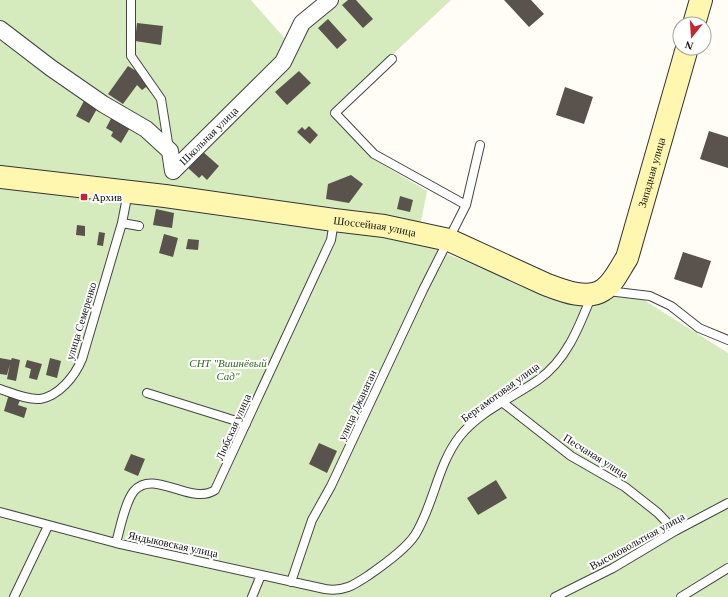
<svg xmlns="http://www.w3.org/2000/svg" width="728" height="597" viewBox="0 0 728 597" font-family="Georgia,serif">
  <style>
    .green { fill: #d5ebbd }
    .building { fill: #5a524d }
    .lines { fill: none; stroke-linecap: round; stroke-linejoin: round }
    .lane-casing { stroke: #444; stroke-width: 10 }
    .street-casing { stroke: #444; stroke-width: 18 }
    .secondary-casing { stroke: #333; stroke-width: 24 }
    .lane { stroke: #fff; stroke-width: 8 }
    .street { stroke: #fff; stroke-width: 16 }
    .secondary { stroke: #fff6b0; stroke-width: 22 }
    .poi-dot { fill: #c4262e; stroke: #fff; stroke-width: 1.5 }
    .labels { text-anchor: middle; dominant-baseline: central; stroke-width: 4; stroke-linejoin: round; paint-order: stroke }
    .street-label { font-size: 11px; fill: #111; stroke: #fff }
    .poi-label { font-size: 11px; fill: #111; stroke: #fff; text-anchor: start }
    .park-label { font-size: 11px; font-style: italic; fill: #2f6b1f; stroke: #fff }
  </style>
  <rect width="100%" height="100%" fill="#fffdf5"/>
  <path class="green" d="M0,0H251L288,42L340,0H451L330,113L373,159L427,191L417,242L550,295L579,299L625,288L728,353V597H0Z"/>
  <path class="building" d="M348,0H356L373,19L363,28L342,5Z
    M504,0H531L544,14L529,27Z
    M328,19L347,40L337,49L318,28Z
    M137,23L163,26L161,45L135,41Z
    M128,66L144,76L154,89L151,93L146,87L142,90L137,85L123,104L108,94Z
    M299,71L311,83L287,105L275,92Z
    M565,87L593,97L584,124L556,115Z
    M85,99L98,107L89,123L76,116Z
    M113,115L131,126L121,143L111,136L113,132L106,128Z
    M309,126L318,135L310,144L297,132L302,127L305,130Z
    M709,131L728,137V168L700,159Z
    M202,151L219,166L207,180L202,175L199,178L187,167Z
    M351,175L363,184L349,203L326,199L328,184Z
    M400,196L413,200L410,212L397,209Z
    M156,209L174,213L172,228L153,225Z
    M77,225L85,226V236L76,235Z
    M99,232L105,233L103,246L97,245Z
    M164,234L178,238L173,257L159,253Z
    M188,239L199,240L198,250L186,249Z
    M683,252L711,261L702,288L674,279Z
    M0,358L11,360L12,358L20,360L16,381L7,379L10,364L7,375L0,374Z
    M50,358L61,361L57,378L46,375Z
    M27,360L42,364L37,380L29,378L31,369L25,367Z
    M9,394L21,398L18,405L27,408L24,418L4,411Z
    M319,443L337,451L327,473L309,464Z
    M131,454L145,459L138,476L124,470Z
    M496,480L507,498L478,515L467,498Z"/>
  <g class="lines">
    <g class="lane-casing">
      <path id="lane" d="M131,0V56L161,99L169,149
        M392,59L335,113L374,154L466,205
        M122,223L139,226
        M608,291L650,296L671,306L699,328L728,340
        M0,389C12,393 27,400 40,399C59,396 75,376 82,359L122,223L128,192
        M147,393L246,424
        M502,402L571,456L625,487L658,513L675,531
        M0,512L116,543L325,589C344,592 354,585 369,575C382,566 406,549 415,535C434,505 437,465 460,436C480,411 512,398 538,380C566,361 579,327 591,297
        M116,543C120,529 125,502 134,491C154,468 191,506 215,490L331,240L334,221
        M291,582L312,520L331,486L423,290L466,205L480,145
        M14,597L48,526
        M252,597L261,575
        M555,597L613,568L675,531L728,503
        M681,597L728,568"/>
    </g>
    <g class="street-casing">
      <g id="street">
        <path id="s1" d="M0,29L51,68L103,104L146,129L170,151L173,171L283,62L302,23L330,0"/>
      </g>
    </g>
    <g class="secondary-casing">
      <g id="secondary">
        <path d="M694,24L701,0"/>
        <path id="s2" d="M0,177L165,196L334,220L384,226L449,240L545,284C561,290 587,301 603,290C614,283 620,268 627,258L687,48"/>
      </g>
    </g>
    <use href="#lane" class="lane"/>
    <use href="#street" class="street"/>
    <use href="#secondary" class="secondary"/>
  </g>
  <rect class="poi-dot" x="80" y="193" width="8" height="8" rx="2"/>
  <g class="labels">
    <g class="street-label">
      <text stroke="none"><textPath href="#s1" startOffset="280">Школьная улица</textPath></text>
      <text stroke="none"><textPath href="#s2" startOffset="749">Западная улица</textPath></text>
      <text stroke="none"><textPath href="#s2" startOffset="378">Шоссейная улица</textPath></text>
      <text transform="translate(81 321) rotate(-73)">улица Семеренко</text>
      <text transform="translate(500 392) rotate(-36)">Бергамотовая улица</text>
      <text transform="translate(357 405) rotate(-65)">улица Джанатан</text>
      <text transform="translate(233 427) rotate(-66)">Любская улица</text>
      <text transform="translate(596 456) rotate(32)">Песчаная улица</text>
      <text transform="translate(637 541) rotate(-29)">Высоковольтная улица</text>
      <text transform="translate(173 544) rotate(12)">Яндыковская улица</text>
    </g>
    <g class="poi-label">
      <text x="92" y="197">Архив</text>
    </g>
    <g class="park-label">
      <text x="228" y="363">СНТ "Вишнёвый<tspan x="228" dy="13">Сад"</tspan></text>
    </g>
  </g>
  <g transform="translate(692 36) rotate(197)"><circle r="19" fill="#ffffff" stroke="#a0a0a0"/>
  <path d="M0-3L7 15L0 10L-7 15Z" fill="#c4262e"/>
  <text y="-6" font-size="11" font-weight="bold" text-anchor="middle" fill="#111111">N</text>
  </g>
</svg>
